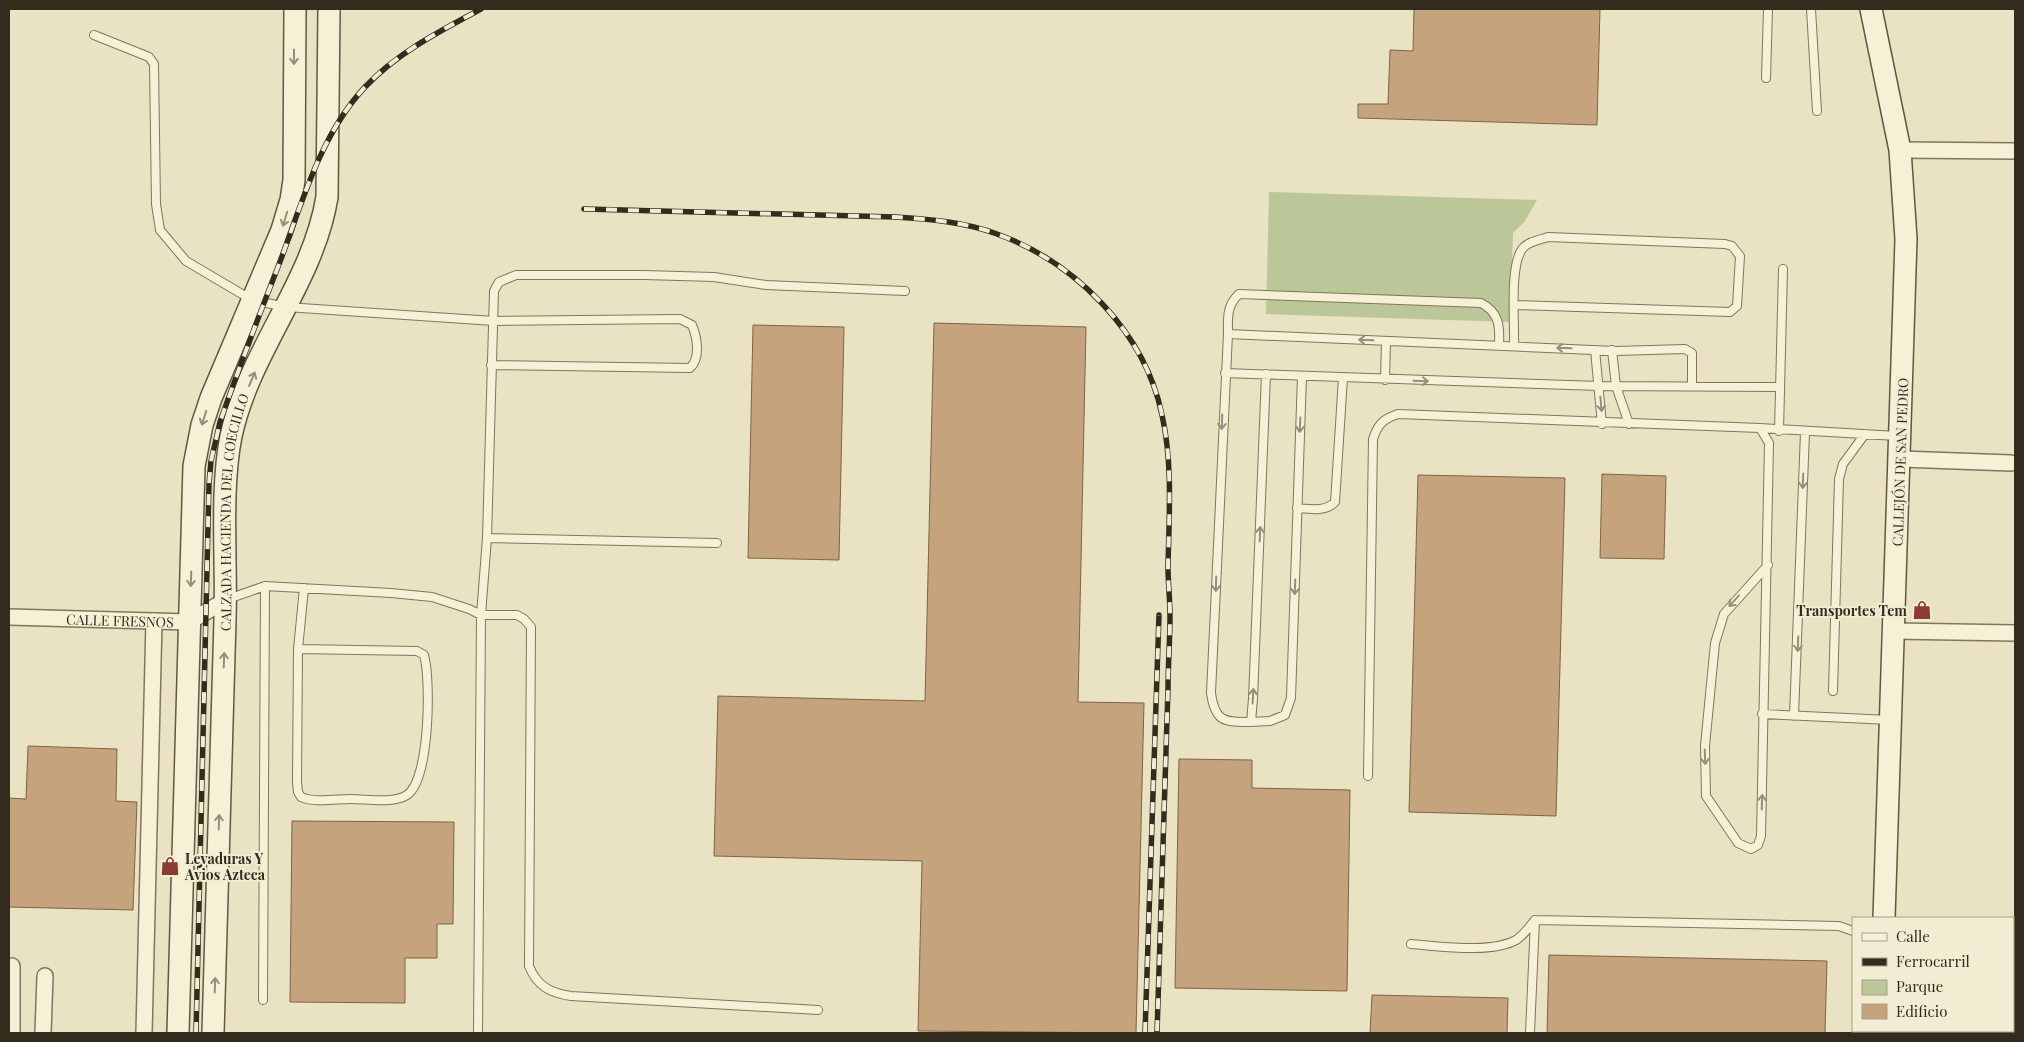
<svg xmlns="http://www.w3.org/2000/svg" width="2024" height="1042" viewBox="0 0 2024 1042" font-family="'Playfair Display',serif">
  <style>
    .green { fill: #bbc699 }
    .building { fill: #c4a37d; stroke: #7f6344 }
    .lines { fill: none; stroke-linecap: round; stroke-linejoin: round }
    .lane-casing { stroke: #82755c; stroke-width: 10 }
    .street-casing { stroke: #82755c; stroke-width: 18 }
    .secondary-casing { stroke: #64563f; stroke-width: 24 }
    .lane { stroke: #f5f0d6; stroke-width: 8 }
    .street { stroke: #f5f0d6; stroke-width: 15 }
    .secondary { stroke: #f5f0d6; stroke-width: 21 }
    .rail-casing { stroke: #342b1f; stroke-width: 5.5 }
    .rail { stroke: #f2ecd3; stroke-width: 4; stroke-dasharray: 11; stroke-linecap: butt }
    .oneway { stroke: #948e7a }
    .labels { text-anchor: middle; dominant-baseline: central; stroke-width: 4; stroke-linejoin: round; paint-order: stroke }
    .street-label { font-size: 14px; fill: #342b1f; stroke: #f2ecd3 }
    .poi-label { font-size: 14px; font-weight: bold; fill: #342b1f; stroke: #f2ecd3; text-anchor: end }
  </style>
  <rect width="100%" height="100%" fill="#e9e3c4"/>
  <path class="green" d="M1269,192L1537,200L1525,221L1513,233L1510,322L1266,314Z"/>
  <path class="building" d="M1414,9H1600L1597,125L1358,118V104H1388L1390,50L1413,51Z
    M934,323L1086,327L1078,702L1144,703L1136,1033L918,1031L922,861L714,856L718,696L925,701Z
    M753,325L844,327L839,560L748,558Z
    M1602,474L1666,476L1664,559L1600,558Z
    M1418,475L1565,478L1556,816L1409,812Z
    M28,746L117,749L116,801L137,802L133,910L9,907V798L26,799Z
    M1179,759L1252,760V788L1350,790L1347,991L1175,988Z
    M292,821L454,822L453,924H437V958H405V1003L290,1002Z
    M1549,955L1827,961L1825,1033H1547Z
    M1372,995L1508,998L1507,1033H1370Z"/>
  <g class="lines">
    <g class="lane-casing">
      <path id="lane" d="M1811,9L1817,111
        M94,35L149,57L154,64L156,204L160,230L186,261L252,300L286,307L494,321L680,319L692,325C697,337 701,358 690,368L491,365
        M1766,78L1768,9
        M1228,334C1228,319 1226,306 1239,294L1481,303C1499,312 1500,326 1499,345
        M1514,346C1515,324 1509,264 1523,248C1529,241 1540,240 1548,237L1725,244L1732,246L1740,256L1737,306L1730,312L1515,305
        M1595,350L1602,424
        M1612,350L1616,386L1629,424
        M1225,373L1599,386L1780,387
        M1266,374L1253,699L1251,722C1224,722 1215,722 1211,693L1228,334L1616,351L1685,349L1692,353V386
        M1385,380L1386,341
        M1760,428L1897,436
        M1779,431L1783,269
        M1297,508C1309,509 1326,512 1335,502L1343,378
        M487,538L717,543
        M228,599L265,586L391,593L432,597L469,609L481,615H517L524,619L531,627L529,966C537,986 550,993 571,996L818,1010
        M298,649L417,651L424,655C431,679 430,780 407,795C393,804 367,799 351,799C336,799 314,803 301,797L298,792L297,782Z
        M298,649L304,588
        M1833,691L1839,479L1843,464L1865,434
        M1762,714L1890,720
        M1794,716L1805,432
        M1251,722L1270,721L1285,715L1291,698L1302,376
        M1368,776L1373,439C1378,424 1383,419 1398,414L1760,428L1769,443L1761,836L1758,845L1751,849L1738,843L1706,796L1705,746L1715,643L1724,614L1768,565
        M1411,944C1440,946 1490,954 1516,940C1524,935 1530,926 1535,920L1839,926L1853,931
        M263,1000L265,586
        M478,1033L481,615L487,538L494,291L499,282L516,275H644L714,277L766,285L905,291
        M1530,1033L1535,920"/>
    </g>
    <g class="street-casing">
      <g id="street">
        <path d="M1900,150L2015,151"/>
        <path d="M1901,459L2011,463"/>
        <path id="s1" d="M9,617L189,622L226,600"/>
        <path d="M1894,631L2015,633"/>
        <path d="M12,1033V966"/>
        <path d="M43,1033L45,976"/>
        <path d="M144,1033L154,621"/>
      </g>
    </g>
    <g class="secondary-casing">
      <g id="secondary">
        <path d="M1871,9L1900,150L1906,239L1884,918"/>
        <path d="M178,1033L194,466L202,425L211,398L282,230L291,200L294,180L295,9"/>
        <path id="s2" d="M213,1033C217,896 221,758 225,620C227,563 220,491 231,436C249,351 313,283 327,197L329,9"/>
        <path d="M1881,1033V1031"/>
      </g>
    </g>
    <use href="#lane" class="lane"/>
    <use href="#street" class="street"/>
    <use href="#secondary" class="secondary"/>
    <g class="rail-casing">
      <path id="rail" d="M584,209L895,217C929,219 965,222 997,234C1075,262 1145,332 1162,415C1173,464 1169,516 1168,567C1168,583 1170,599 1170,616C1170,640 1168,665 1168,689C1164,804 1161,919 1157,1033
        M196,1033L209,484L211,461L220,422C239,368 260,313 281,259C303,200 321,134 365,87C397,53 440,31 481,9
        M1145,1033L1159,615"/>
    </g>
    <use href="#rail" class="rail"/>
  </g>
  <defs><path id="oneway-shaft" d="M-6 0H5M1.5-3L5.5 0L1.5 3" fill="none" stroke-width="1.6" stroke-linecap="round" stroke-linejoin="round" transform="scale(1.25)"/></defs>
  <g class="oneway">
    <use href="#oneway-shaft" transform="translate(294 57) rotate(90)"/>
    <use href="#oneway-shaft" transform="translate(285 219) rotate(107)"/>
    <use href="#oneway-shaft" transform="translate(1366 340) rotate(-178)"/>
    <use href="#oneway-shaft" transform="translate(1564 348) rotate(-178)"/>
    <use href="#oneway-shaft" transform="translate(252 379) rotate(-67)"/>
    <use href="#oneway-shaft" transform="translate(1421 381) rotate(2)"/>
    <use href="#oneway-shaft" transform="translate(1601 404) rotate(85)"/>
    <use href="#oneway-shaft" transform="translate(204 418) rotate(108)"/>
    <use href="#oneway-shaft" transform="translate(1222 422) rotate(92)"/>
    <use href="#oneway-shaft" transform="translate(1300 425) rotate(93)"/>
    <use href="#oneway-shaft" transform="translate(1803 481) rotate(92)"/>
    <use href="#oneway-shaft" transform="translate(1260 534) rotate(-88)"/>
    <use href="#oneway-shaft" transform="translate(191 579) rotate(92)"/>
    <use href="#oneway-shaft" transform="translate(1216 584) rotate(92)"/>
    <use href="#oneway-shaft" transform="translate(1295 587) rotate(92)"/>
    <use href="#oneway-shaft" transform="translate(1734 601) rotate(132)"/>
    <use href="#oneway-shaft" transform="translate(1798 644) rotate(92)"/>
    <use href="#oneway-shaft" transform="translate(224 660) rotate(-88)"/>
    <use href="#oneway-shaft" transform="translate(1253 696) rotate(-87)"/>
    <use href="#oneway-shaft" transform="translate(1705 757) rotate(88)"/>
    <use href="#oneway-shaft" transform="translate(1762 802) rotate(-88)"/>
    <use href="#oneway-shaft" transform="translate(219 822) rotate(-88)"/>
    <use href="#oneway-shaft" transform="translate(215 985) rotate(-88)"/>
  </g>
  <defs>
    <g id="shop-bare" transform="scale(1.5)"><path d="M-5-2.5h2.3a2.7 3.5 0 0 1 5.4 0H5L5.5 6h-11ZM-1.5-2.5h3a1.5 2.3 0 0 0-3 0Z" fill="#8b3c32" stroke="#f2ecd3" stroke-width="2.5" paint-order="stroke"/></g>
  </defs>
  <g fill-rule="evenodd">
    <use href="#shop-bare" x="1922" y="610"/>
    <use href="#shop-bare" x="170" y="866"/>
  </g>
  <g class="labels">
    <g class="street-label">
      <text transform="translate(1900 462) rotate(-88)">CALLEJÓN DE SAN PEDRO</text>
      <text stroke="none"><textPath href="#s2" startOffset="522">CALZADA HACIENDA DEL COECILLO</textPath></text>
      <text stroke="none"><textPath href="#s1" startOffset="111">CALLE FRESNOS</textPath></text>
    </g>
    <g class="poi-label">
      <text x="1907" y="610">Transportes Tem</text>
      <text x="185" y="858" text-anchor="start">Levaduras Y<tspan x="185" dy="16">Avios Azteca</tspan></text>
    </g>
  </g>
  <rect width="2024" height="1042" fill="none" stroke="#342b1f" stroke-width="20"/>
  <rect x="1852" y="917" width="162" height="115" fill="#f2ecd3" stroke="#a69f8b"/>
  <rect x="1862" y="933" width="25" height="8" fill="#f5f0d6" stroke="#a69f8b"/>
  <text x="1896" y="942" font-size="15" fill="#342b1f">Calle</text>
  <rect x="1862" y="958" width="25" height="8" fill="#342b1f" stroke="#a69f8b"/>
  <text x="1896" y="967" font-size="15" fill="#342b1f">Ferrocarril</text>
  <rect x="1862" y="980" width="25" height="15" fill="#bbc699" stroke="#a69f8b"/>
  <text x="1896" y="992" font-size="15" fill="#342b1f">Parque</text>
  <rect x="1862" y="1004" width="25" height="15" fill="#c4a37d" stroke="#a69f8b"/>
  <text x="1896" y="1017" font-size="15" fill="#342b1f">Edificio</text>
</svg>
